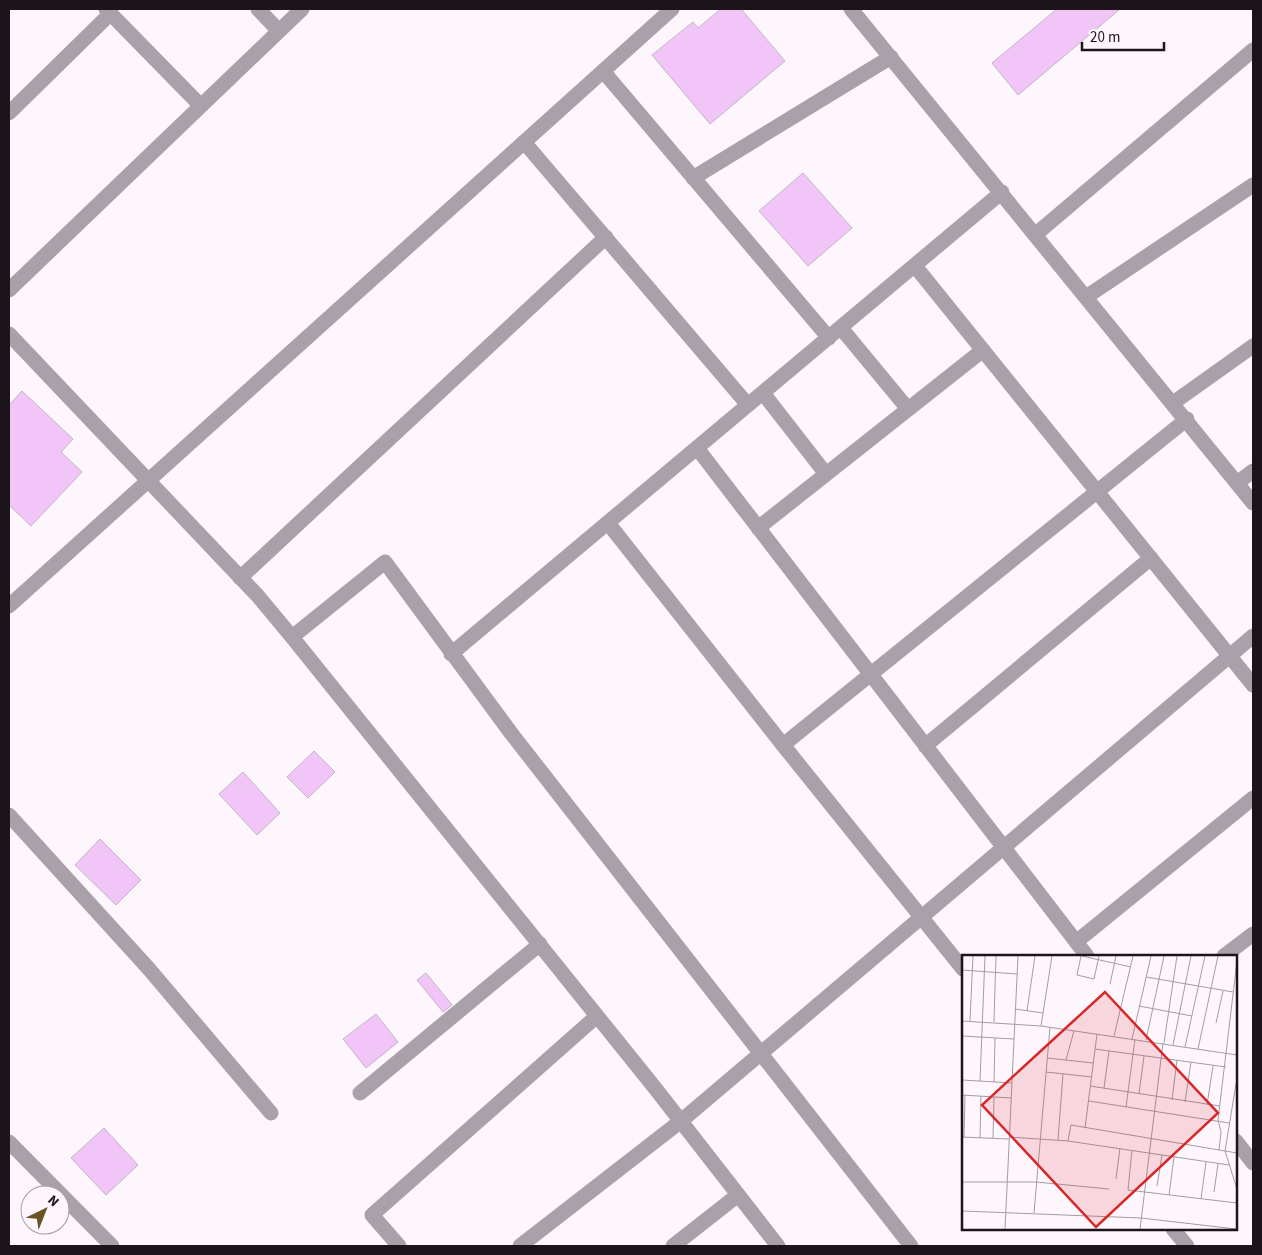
<svg xmlns="http://www.w3.org/2000/svg" width="1262" height="1255" viewBox="0 0 1262 1255" font-family="'Source Sans 3',sans-serif">
  <style>
    .building { fill: #f2c5f8; stroke: #c3b3c5 }
    .lines { fill: none; stroke-linecap: round; stroke-linejoin: round }
    .minor { stroke: #a8a1a9; stroke-width: 15 }
    .inset-road { fill: none; stroke: #a39ca3; stroke-width: 1 }
    .view { fill: #d62828; fill-opacity: 0.15; stroke: #d62828; stroke-width: 2.5 }
    .inset-edge { fill: none; stroke: #1b151b; stroke-width: 2.5 }
  </style>
  <rect width="100%" height="100%" fill="#fdf6fd"/>
  <path class="building" d="M721,9H741L785,61L710,124L652,55L693,22L698,28Z
    M1057,9H1120L1018,95L992,63Z
    M803,173L852,228L808,266L759,211Z
    M22,391L73,439L61,452L82,472L31,526L9,505V405Z
    M314,751L335,772L308,798L287,777Z
    M243,772L280,813L257,835L219,794Z
    M100,839L141,880L116,905L75,865Z
    M426,973L452,1005L443,1012L417,980Z
    M376,1014L398,1042L366,1068L343,1039Z
    M104,1128L138,1165L106,1195L71,1158Z"/>
  <g class="lines">
    <path class="minor" d="M106,9L201,106
      M258,9L279,31
      M851,9L1253,503
      M603,71L829,338
      M9,113L111,13
      M524,142L748,405
      M693,178L891,57
      M1036,234L1253,50
      M915,266L1253,685
      M9,290L302,9
      M1086,297L1253,185
      M841,328L908,409
      M9,334L257,595L292,637L655,1088L778,1246
      M763,393L826,474
      M1173,403L1253,346
      M697,448L1087,956
      M1237,483L1253,471
      M608,523L783,745L963,969
      M758,528L983,350
      M240,578L606,237
      M9,606L672,9
      M292,637L385,562L511,733L911,1246
      M451,654L1002,192
      M783,745L1187,419
      M925,746L1151,558
      M9,815L149,969L271,1113
      M1076,942L1253,798
      M1224,956L1253,934
      M360,1093L540,944
      M1236,1141L1253,1163
      M9,1142L112,1246
      M1173,1229L1187,1246
      M399,1246L372,1215L597,1016
      M520,1246L681,1121L1253,636
      M673,1246L738,1195"/>
  </g>
  <g transform="translate(962 955)">
    <rect width="275" height="275" fill="#fdf6fd"/>
    <path class="inset-road" d="M119,1L115,20L132,24L137,1M120,1L169,12M0,15L55,19M184,22L271,37M148,29L154,1M177,51L230,61M53,54L81,58M65,56L73,1M0,66L79,71L275,100M8,66L11,1M32,67L34,1M254,68L261,36M79,71L90,1M0,81L52,84M152,81L171,1M170,84L189,1M184,85L202,1M202,88L215,1M211,90L229,1M223,92L243,1M133,94L264,112M236,94L256,1M85,103L131,108M104,105L112,76M84,117L130,122M0,125L50,128M18,126L23,1M32,127L33,83M274,129L263,196L275,234M128,131L258,151M142,133L147,96M177,139L182,101M0,140L49,143M210,145L215,105M127,146L267,168M223,147L229,107M245,150L251,111M164,152L173,84M123,173L135,79M0,182L47,184M2,182L3,140M47,182L106,186L267,210M18,183L19,141M31,183L32,142M96,185L101,119M106,186L109,170L275,198M170,195L166,235L275,248M257,195L259,177L256,165L275,6M154,224L158,193M0,227H74L147,234M195,231L200,200M252,237L256,209M207,240L212,202M239,244L244,207M0,256L179,263L274,274M0,256V274M72,258L88,72M43,274L56,1M178,274L201,88"/>
    <path class="view" d="M143,37L256,158L134,272L20,150Z"/>
    <rect width="275" height="275" class="inset-edge"/>
  </g>
  <rect width="1262" height="1255" fill="none" stroke="#1b151b" stroke-width="20"/>
  <g transform="translate(45 1210) rotate(43)"><circle r="24" fill="#fdf6fd" stroke="#a39ca3"/>
  <path d="M0-4L9 19L0 12L-9 19Z" fill="#695423"/>
  <text y="-8" font-size="14" font-weight="bold" text-anchor="middle" fill="#1b151b">N</text>
  </g>
  <path d="M1082 42v8h82v-8" fill="none" stroke="#1b151b" stroke-width="2.5"/>
  <text x="1090" y="42" font-size="15" fill="#1b151b" stroke="#fdf6fd" stroke-width="4" paint-order="stroke">20 m</text>
</svg>
